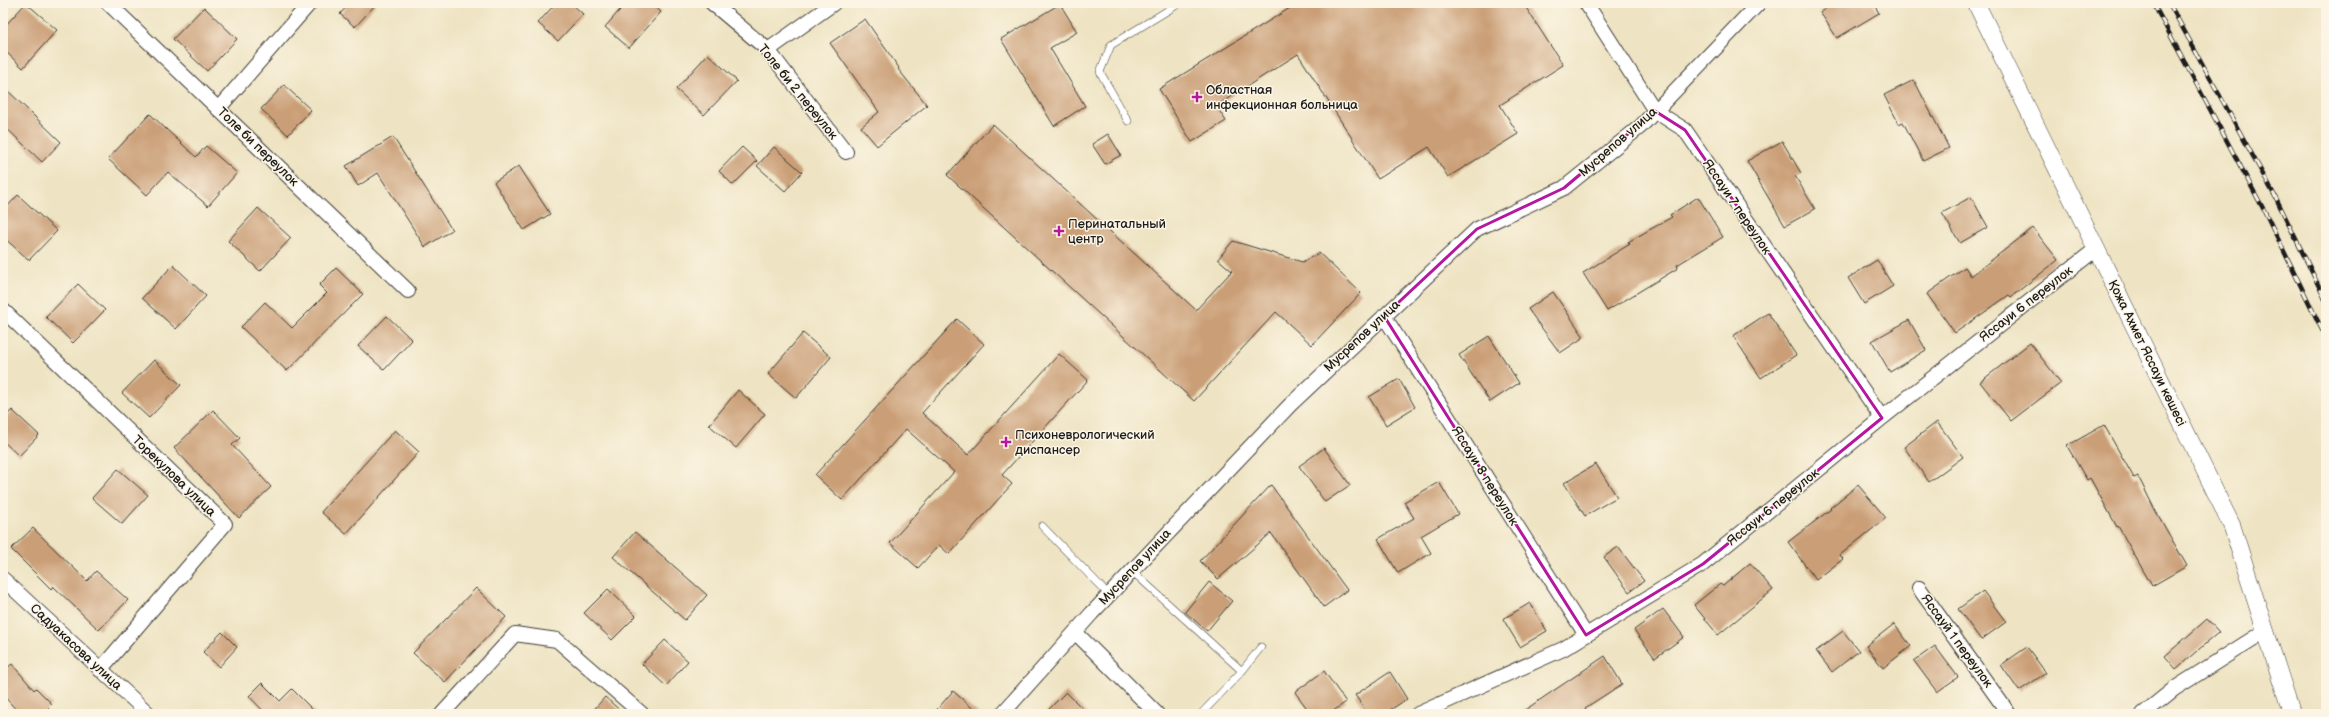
<svg xmlns="http://www.w3.org/2000/svg" width="2329" height="717" viewBox="0 0 2329 717" font-family="'Balsamiq Sans',sans-serif">
  <style>
    .building { fill: #ca9f77 }
    .lines { fill: none; stroke-linecap: round; stroke-linejoin: round }
    .service-casing { stroke: #3c3a35; stroke-width: 8 }
    .minor-casing { stroke: #3c3a35; stroke-width: 16 }
    .tertiary-casing { stroke: #3c3a35; stroke-width: 18 }
    .service { stroke: #fff; stroke-width: 7 }
    .minor { stroke: #fff; stroke-width: 14 }
    .tertiary { stroke: #fff; stroke-width: 17 }
    .rail-casing { stroke: #1c1c1c; stroke-width: 4.5 }
    .rail { stroke: #fcf5e5; stroke-width: 3; stroke-dasharray: 9; stroke-linecap: butt }
    .marked { fill: none; stroke: #b5179e; stroke-width: 3; stroke-linejoin: round }
    .poi-dot { fill: #b5179e; stroke: #fcf5e5; stroke-width: 1.5 }
    .labels { text-anchor: middle; dominant-baseline: central; stroke-width: 3; stroke-linejoin: round; paint-order: stroke }
    .poi-label { font-size: 13px; fill: #1c1c1c; stroke: #fcf5e5; text-anchor: start }
    .street-label { font-size: 13px; fill: #1c1c1c; stroke: #fcf5e5 }
  </style>
  <rect width="100%" height="100%" fill="#fcf5e5"/>
  <filter id="ink" filterUnits="userSpaceOnUse"><feTurbulence type="fractalNoise" baseFrequency=".025" numOctaves="2"/><feDisplacementMap in="SourceGraphic" scale="8" xChannelSelector="R" yChannelSelector="G"/><feConvolveMatrix kernelMatrix="1 2 1 2 8 2 1 2 1" color-interpolation-filters="sRGB"/></filter>
  <filter id="wash" filterUnits="userSpaceOnUse"><feTurbulence type="fractalNoise" baseFrequency=".012" numOctaves="4" result="noise"/><feDisplacementMap in="SourceGraphic" scale="16" xChannelSelector="R" yChannelSelector="G"/><feGaussianBlur stdDeviation="0.9" result="paint"/><feColorMatrix in="noise" values="0 0 0 0 0 0 0 0 0 0 0 0 0 0 0 0 0 1.4 0 .05"/><feComposite in="paint" operator="in"/></filter>
  <g filter="url(#wash)">
    <rect width="100%" height="100%" fill="#eee3c2"/>
    <g id="blocks">
      <path class="building" d="M26,3L57,30L23,68L3,49V28Z
        M350,3H377L355,27L340,14Z
        M556,3H571L583,14L558,41L538,23Z
        M626,3H651L661,12L629,48L605,27Z
        M1298,3H1523L1563,65L1500,105L1518,134L1448,177L1429,147L1378,179L1298,54L1216,106L1226,121L1192,142L1159,89Z
        M1835,3H1873L1879,13L1837,38L1820,12Z
        M1060,4L1077,32L1050,48L1085,106L1054,126L1001,39Z
        M204,7L237,39L207,71L173,39Z
        M865,19L899,68L898,69L927,105L877,146L861,127L879,112L830,43Z
        M708,54L737,81L704,115L676,89Z
        M1914,80L1949,148L1923,161L1903,122L1899,124L1884,95Z
        M284,85L311,110L288,135L261,109Z
        M3,86L61,142L42,162L3,125Z
        M150,114L196,157L206,146L237,173L208,206L168,172L147,195L108,159Z
        M993,124L1196,310L1232,271L1218,259L1233,241L1302,262L1319,253L1361,293L1312,345L1276,312L1194,401L947,175Z
        M1108,134L1121,155L1105,164L1092,144Z
        M393,137L452,230L425,247L378,173L358,186L346,166Z
        M1782,141L1801,173L1795,176L1815,209L1785,226L1747,161Z
        M742,147L757,161L733,185L719,171Z
        M774,147L802,172L785,191L757,166Z
        M519,166L550,214L524,230L494,182Z
        M18,195L57,231L29,260L3,237V211Z
        M1698,197L1723,237L1677,265L1678,268L1607,311L1583,273L1630,244L1628,242L1672,217L1670,215Z
        M1971,197L1988,227L1960,243L1942,213Z
        M258,208L291,238L260,271L228,241Z
        M2033,228L2058,260L2011,297L2009,295L1955,333L1927,294L1965,267L1971,276Z
        M1877,260L1893,286L1864,304L1848,278Z
        M173,265L206,296L176,329L142,298Z
        M336,268L363,294L287,371L241,327L265,302L292,328L327,293L319,285Z
        M78,284L105,310L73,343L46,317Z
        M1553,292L1584,337L1560,353L1528,309Z
        M1768,313L1796,355L1761,378L1733,336Z
        M387,316L412,340L384,370L358,346Z
        M957,319L984,344L922,413L968,455L1059,354L1088,380L1002,475L1012,484L949,554L939,545L918,568L890,543L954,472L906,429L842,500L815,475Z
        M1909,320L1926,350L1890,372L1872,341Z
        M803,333L831,357L796,398L768,374Z
        M1489,336L1519,383L1490,402L1459,355Z
        M2030,343L2061,383L2011,421L1980,382Z
        M154,360L181,385L149,418L122,393Z
        M1399,379L1415,407L1386,425L1369,397Z
        M738,390L765,414L736,448L709,425Z
        M12,410L39,435L19,456L3,441V419Z
        M213,410L240,438L232,445L271,487L239,518L174,448Z
        M1937,422L1963,457L1929,482L1904,447Z
        M2104,425L2134,478L2138,476L2154,508L2187,566L2152,586L2118,526L2117,527L2090,478L2087,480L2067,446Z
        M395,430L419,452L346,534L321,512Z
        M1324,448L1350,485L1325,502L1299,466Z
        M1596,464L1617,497L1585,516L1564,483Z
        M118,469L148,495L122,524L92,498Z
        M1439,482L1458,514L1421,536L1431,553L1398,573L1378,539L1414,518L1404,502Z
        M1271,485L1347,590L1324,607L1271,533L1218,579L1200,561Z
        M1858,485L1886,518L1840,555L1843,559L1816,580L1788,542L1831,509L1830,508Z
        M33,528L87,581L96,571L128,600L99,630L53,586L51,589L11,549Z
        M635,532L707,595L685,620L613,557Z
        M1618,547L1644,581L1629,592L1604,557Z
        M1750,563L1773,590L1718,635L1694,605L1720,584L1723,586Z
        M1209,582L1232,601L1207,631L1185,612Z
        M476,588L506,617L445,682L413,653Z
        M608,589L636,616L612,640L584,613Z
        M1983,591L2006,622L1981,640L1958,609Z
        M1530,603L1547,631L1520,647L1503,619Z
        M1663,609L1684,637L1655,658L1634,630Z
        M2207,619L2219,632L2176,669L2165,656Z
        M1894,624L1911,646L1883,668L1866,646Z
        M1843,631L1859,651L1832,672L1816,651Z
        M222,632L237,647L219,667L203,652Z
        M665,640L688,661L666,686L642,664Z
        M1935,646L1958,677L1937,692L1914,661Z
        M2027,647L2046,673L2019,691L2001,665Z
        M1605,656L1622,684L1585,708L1589,714H1519Z
        M12,664L34,690L36,688L52,704L42,714H20L3,695V671Z
        M1324,671L1346,702L1329,714H1311L1295,692Z
        M1390,672L1407,699L1384,714H1368L1355,695Z
        M262,683L280,701L292,689L317,714H266L249,696Z
        M953,691L979,714H933Z
        M1066,692L1088,714H1044Z
        M605,697L624,714H590Z"/>
    </g>
  </g>
  <g filter="url(#ink)">
    <use href="#blocks" fill-opacity="0" stroke="#3c3a35" stroke-width="1"/>
    <g class="lines">
      <g class="service-casing">
        <path id="service" d="M1128,121L1100,72L1111,45L1180,3
          M1042,526L1109,595
          M1132,571L1242,671L1261,647
          M1201,714L1242,671"/>
      </g>
      <g class="minor-casing">
        <path id="minor" d="M108,3L408,291
          M712,3L768,50L846,152
          M1586,3L1655,111L1685,130L1882,418
          M768,50L834,3
          M218,109L310,3
          M3,310L225,524L100,670
          M1384,316L1586,635
          M3,579L149,714
          M1919,588L2009,714
          M1076,633L1157,714
          M442,714L515,634L557,640L642,714
          M1002,714L1092,613L1290,405L1477,229L1564,188L1641,126L1759,3
          M1418,714L1563,649L1703,564L1882,418L2096,249
          M2143,714L2174,689L2265,631"/>
      </g>
      <g class="tertiary-casing">
        <path id="tertiary" d="M1976,3L2232,526L2292,714"/>
      </g>
      <use href="#service" class="service"/>
      <use href="#minor" class="minor"/>
      <use href="#tertiary" class="tertiary"/>
      <g class="rail-casing">
        <path id="rail" d="M2153,3L2265,212L2326,338
          M2169,3L2277,200L2326,301"/>
      </g>
      <use href="#rail" class="rail"/>
    </g>
  </g>
  <path class="marked" d="M1655,111L1685,130L1882,418L1703,564L1586,635L1384,316L1477,229L1564,188Z"/>
  <g class="poi-dot">
    <path d="M1195 91h4v4h4v4h-4v4h-4v-4h-4v-4h4z"/>
    <path d="M1057 225h4v4h4v4h-4v4h-4v-4h-4v-4h4z"/>
    <path d="M1004 436h4v4h4v4h-4v4h-4v-4h-4v-4h4z"/>
  </g>
  <g class="labels">
    <g class="poi-label">
      <text x="1206" y="90">Областная<tspan x="1206" dy="15">инфекционная больница</tspan></text>
      <text x="1068" y="224">Перинатальный<tspan x="1068" dy="15">центр</tspan></text>
      <text x="1015" y="435">Психоневрологический<tspan x="1015" dy="15">диспансер</tspan></text>
    </g>
    <g class="street-label">
      <text transform="translate(798 92) rotate(51)">Толе би 2 переулок</text>
      <text transform="translate(1618 142) rotate(-41)">Мусрепов улица</text>
      <text transform="translate(258 147) rotate(44)">Толе би переулок</text>
      <text transform="translate(1737 207) rotate(56)">Яссауи 7 переулок</text>
      <text transform="translate(2026 304) rotate(-38)">Яссауи 6 переулок</text>
      <text transform="translate(1362 336) rotate(-43)">Мусрепов улица</text>
      <text transform="translate(2147 353) rotate(64)">Қожа Ахмет Яссауи көшесі</text>
      <text transform="translate(174 476) rotate(44)">Торекулова улица</text>
      <text transform="translate(1485 476) rotate(58)">Яссауи 8 переулок</text>
      <text transform="translate(1773 507) rotate(-39)">Яссауи 6 переулок</text>
      <text transform="translate(1135 567) rotate(-47)">Мусрепов улица</text>
      <text transform="translate(1957 641) rotate(54)">Яссауй 1 переулок</text>
      <text transform="translate(76 647) rotate(43)">Садуакасова улица</text>
    </g>
  </g>
  <rect width="2329" height="717" fill="none" stroke="#fcf5e5" stroke-width="16"/>
</svg>
